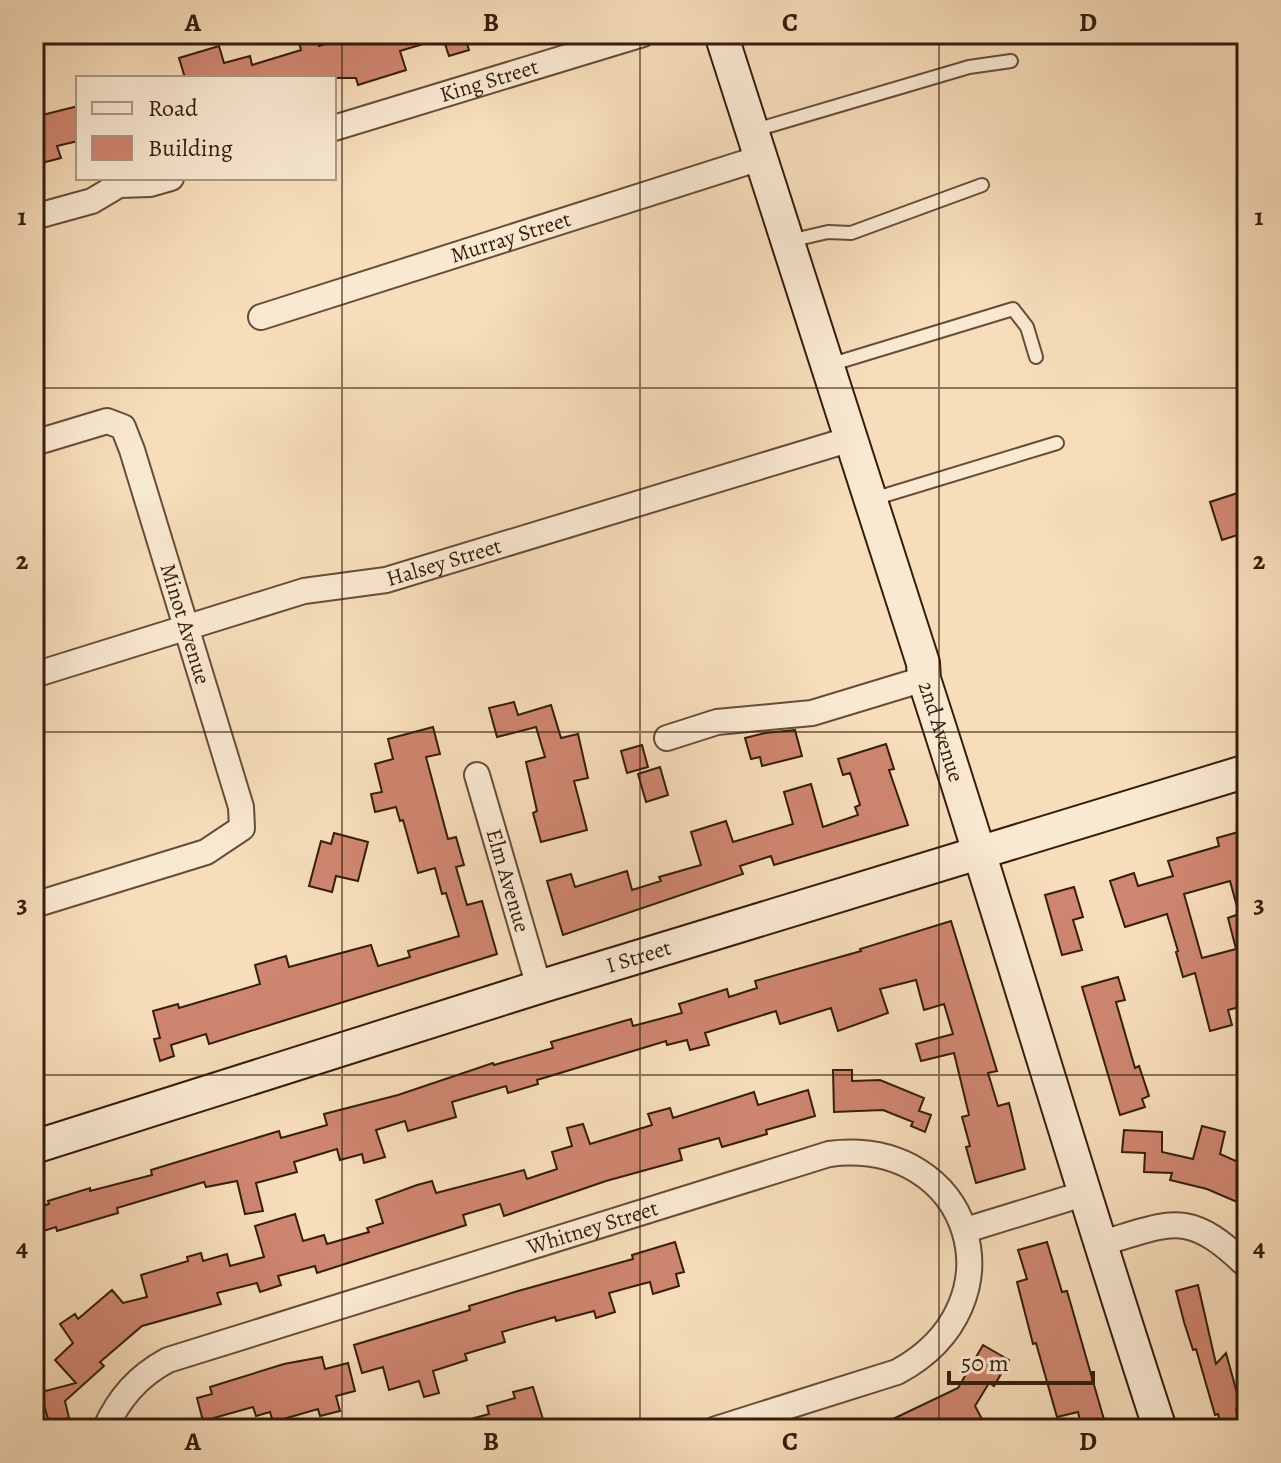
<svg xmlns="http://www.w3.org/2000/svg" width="1281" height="1463" viewBox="0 0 1281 1463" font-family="Alegreya,serif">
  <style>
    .building { fill: #cf8670; stroke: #351d0c; stroke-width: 2; fill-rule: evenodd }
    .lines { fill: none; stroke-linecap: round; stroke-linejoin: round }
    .lane-casing { stroke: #664d38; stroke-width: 16 }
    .street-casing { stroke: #664d38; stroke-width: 28 }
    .secondary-casing { stroke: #351d0c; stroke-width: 36 }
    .lane { stroke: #fae9d2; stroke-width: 12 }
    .street { stroke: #fae9d2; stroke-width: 24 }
    .secondary { stroke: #fae9d2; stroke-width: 32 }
    .grid { fill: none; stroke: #351d0c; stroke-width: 2; stroke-opacity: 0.55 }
    .labels { text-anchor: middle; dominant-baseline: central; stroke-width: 6; stroke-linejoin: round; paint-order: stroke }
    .street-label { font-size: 22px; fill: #351d0c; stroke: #fae9d2 }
    .neatline { fill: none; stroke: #351d0c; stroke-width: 3 }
    .grid-label { font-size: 26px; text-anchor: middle; font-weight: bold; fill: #351d0c }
  </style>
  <rect width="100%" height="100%" fill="#f7ddba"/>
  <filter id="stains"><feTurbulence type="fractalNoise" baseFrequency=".0025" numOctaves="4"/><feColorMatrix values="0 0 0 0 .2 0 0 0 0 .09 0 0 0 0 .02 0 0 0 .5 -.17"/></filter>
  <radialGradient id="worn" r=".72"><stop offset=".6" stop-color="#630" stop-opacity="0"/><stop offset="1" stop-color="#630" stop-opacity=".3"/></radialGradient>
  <path class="building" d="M315,34L319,46L357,34H464L469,50L449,56L443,38L400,51L406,70L358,85L356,78H185L179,58L219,46L224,63L250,56L252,65L301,50L298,38Z
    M78,106V141L57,146L61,158L34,165V117Z
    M1247,490V532L1222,540L1210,502Z
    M514,702L518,715L551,705L561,738L578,734L588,778L574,781L587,830L541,842L533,813L537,811L526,762L545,757L536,727L497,737L489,708Z
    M433,727L440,754L426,757L448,839L456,837L464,865L456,867L467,905L482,901L497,954L209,1044L206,1034L171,1045L174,1056L160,1061L154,1039L160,1038L153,1011L178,1004L179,1008L260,984L255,965L286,956L289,967L371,945L378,966L410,957L408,951L459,936L446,893L442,894L435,868L418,873L403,820L400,821L396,807L375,812L371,794L382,792L375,764L393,759L388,739Z
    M795,730L802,756L762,766L760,757L751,759L745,738L765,733Z
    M886,744L894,769L889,770L908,825L774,865L771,856L740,866L743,874L563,935L547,881L571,874L575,887L627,871L632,890L661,881L659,877L701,865L691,832L726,821L733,842L793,824L784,792L811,784L823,827L858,815L855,807L860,805L850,773L843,775L838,759Z
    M642,745L648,767L627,773L621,751Z
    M660,767L668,795L646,802L638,774Z
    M1242,831L1247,849V1005L1228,1010L1232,1025L1210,1031L1195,973L1183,977L1176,952L1178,951L1167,914L1125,927L1110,881L1134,873L1138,886L1173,876L1168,861L1219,846L1217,838ZM1230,881L1239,914L1228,918L1236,949L1202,958L1184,894Z
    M334,833L368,842L358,881L336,876L332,892L309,886L321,841L331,844Z
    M1074,887L1083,917L1073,920L1082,950L1062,955L1045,895Z
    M951,921L997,1071L988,1073L998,1106L1009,1103L1025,1169L976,1183L966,1147L970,1146L962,1117L969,1115L954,1053L921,1061L916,1044L953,1034L944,1004L924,1010L916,980L880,989L888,1013L838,1031L831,1008L780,1024L776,1011L705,1033L709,1045L690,1050L687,1040L667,1045L666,1041L537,1080L538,1084L508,1093L506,1086L452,1102L456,1117L408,1131L405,1121L376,1130L385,1157L364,1163L362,1154L340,1160L337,1149L294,1162L297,1172L256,1183L263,1211L245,1214L237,1181L206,1187L204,1182L117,1208L118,1213L57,1231L56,1227L34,1234V1208L49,1204L48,1201L90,1188V1191L152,1175L151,1170L279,1131L281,1138L327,1125L324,1114L398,1095L493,1063L494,1065L553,1048L551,1042L631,1019L633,1026L682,1013L679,1004L727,989L729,997L757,988L755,981L861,951L860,949Z
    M1118,977L1125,1000L1116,1002L1135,1068L1139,1066L1149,1096L1142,1099L1145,1107L1120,1115L1082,987Z
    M833,1070H852V1081L880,1080L924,1098L919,1111L931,1115L925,1132L911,1126L913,1122L883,1110L834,1112Z
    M808,1090L815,1116L766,1130L767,1134L722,1147L719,1138L679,1149L682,1160L606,1181L504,1216L500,1204L463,1215L466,1225L317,1273L315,1266L278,1276L281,1285L260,1292L257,1283L217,1293L221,1304L142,1326L100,1362L104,1366L65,1401L69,1418L49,1423L45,1408L34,1411V1394L76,1383L55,1360L73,1343L60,1324L75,1314L78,1319L112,1290L123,1303L147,1297L141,1275L188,1261L187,1257L201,1253L203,1261L227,1254L230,1266L264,1257L255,1226L295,1214L303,1241L324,1235L327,1244L369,1232L367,1228L383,1223L376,1200L417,1185L432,1181L436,1193L524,1170L527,1179L557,1169L552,1152L572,1146L567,1128L583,1124L590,1144L652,1125L648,1114L670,1108L673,1118L754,1092L758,1105Z
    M1202,1126L1225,1132L1220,1154L1247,1166V1179L1237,1202L1207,1189L1170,1180L1172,1173L1144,1172L1145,1153L1122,1152L1124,1130L1162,1132V1152L1193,1159Z
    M675,1242L684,1272L676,1274L679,1286L653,1294L650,1282L642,1284L609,1293L615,1312L596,1318L594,1311L556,1321L555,1317L502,1332L505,1342L465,1354L467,1360L433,1371L439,1393L424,1397L419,1381L389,1390L383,1367L362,1373L354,1345L470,1310L469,1306L518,1291L633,1259L632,1255Z
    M1047,1242L1062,1292L1067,1291L1105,1423L1082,1429L1078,1412L1057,1417L1036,1343L1033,1344L1017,1282L1027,1279L1018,1250Z
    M1198,1285L1216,1364L1226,1353L1241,1408L1236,1409L1241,1429H1222L1218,1414L1215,1415L1196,1349L1193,1350L1184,1322L1176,1291Z
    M983,1345L1009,1360L994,1386L989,1383L975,1406L982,1419L975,1424L978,1429H872L958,1388Z
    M322,1357L325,1369L348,1363L355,1391L336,1396L340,1411L320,1416L318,1409L273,1422L270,1412L256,1416L253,1407L203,1421L197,1398L212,1394L210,1387L284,1364Z
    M533,1387L546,1429H453L452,1424L489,1414L487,1406L515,1398L513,1392Z"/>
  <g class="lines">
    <g class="lane-casing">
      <path id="lane" d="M752,131L969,67L1011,61
        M789,241L828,232L851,233L982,185
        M829,365L1013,309L1027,327L1036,357
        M873,499L1057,443"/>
    </g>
    <g class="street-casing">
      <g id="street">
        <path id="s1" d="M334,128L643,34"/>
        <path d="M34,217L92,201L119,185L150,184L171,178"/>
        <path id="s2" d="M261,317L760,158"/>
        <path id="s3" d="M34,443L107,421L123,427L132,450L241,807L242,828L206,852L34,905"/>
        <path id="s4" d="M34,675L304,591L386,580L851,439"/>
        <path d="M667,738L717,722L812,713L924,679"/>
        <path id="s5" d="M477,775L539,987"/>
        <path d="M966,1230L1086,1193"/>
        <path d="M1099,1244C1172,1223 1187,1208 1247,1266"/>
        <path id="s6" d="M105,1429C119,1398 138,1376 168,1360L829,1154C972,1136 1024,1304 897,1372L716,1429"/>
      </g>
    </g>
    <g class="secondary-casing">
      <g id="secondary">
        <path id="s7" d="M721,34L923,663L924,679C1005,928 1078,1180 1160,1429"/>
        <path id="s8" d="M34,1147L539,987L1247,771"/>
      </g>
    </g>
    <use href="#lane" class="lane"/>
    <use href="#street" class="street"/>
    <use href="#secondary" class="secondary"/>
  </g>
  <path class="grid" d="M342,34V1429M640,34V1429M939,34V1429M34,388H1247M34,732H1247M34,1075H1247"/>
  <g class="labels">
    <g class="street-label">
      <text stroke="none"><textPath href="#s1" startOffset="162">King Street</textPath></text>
      <text stroke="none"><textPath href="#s2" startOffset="262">Murray Street</textPath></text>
      <text stroke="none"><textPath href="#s4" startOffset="426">Halsey Street</textPath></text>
      <text stroke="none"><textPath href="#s3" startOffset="300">Minot Avenue</textPath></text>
      <text stroke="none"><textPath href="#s7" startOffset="732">2nd Avenue</textPath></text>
      <text stroke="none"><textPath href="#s5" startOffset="110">Elm Avenue</textPath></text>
      <text stroke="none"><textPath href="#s8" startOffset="634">I Street</textPath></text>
      <text stroke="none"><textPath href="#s6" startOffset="540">Whitney Street</textPath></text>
    </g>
  </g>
  <rect width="1281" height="1463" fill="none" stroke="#f7ddba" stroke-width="88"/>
  <rect x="76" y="76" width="260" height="104" fill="#fae9d2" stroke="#ab9783" stroke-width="2"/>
  <rect x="92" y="102" width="40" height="12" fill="#fae9d2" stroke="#ab9783" stroke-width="2"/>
  <text x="148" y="116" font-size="24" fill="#351d0c">Road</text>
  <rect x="92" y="136" width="40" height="24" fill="#cf8670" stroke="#ab9783" stroke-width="2"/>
  <text x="148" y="156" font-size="24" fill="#351d0c">Building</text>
  <path d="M949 1371v12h144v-12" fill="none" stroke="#351d0c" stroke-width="4"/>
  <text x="961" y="1371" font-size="24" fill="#351d0c" stroke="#fae9d2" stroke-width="6" paint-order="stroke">50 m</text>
  <rect x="44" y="44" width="1193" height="1375" class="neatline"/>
  <g class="grid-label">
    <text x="193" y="31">A</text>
    <text x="491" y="31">B</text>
    <text x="790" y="31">C</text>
    <text x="1088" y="31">D</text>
    <text x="22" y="225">1</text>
    <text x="1259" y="225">1</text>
    <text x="22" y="569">2</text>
    <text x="1259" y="569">2</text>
    <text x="22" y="912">3</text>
    <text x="1259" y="912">3</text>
    <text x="22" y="1256">4</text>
    <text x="1259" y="1256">4</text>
    <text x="193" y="1450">A</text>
    <text x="491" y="1450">B</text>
    <text x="790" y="1450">C</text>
    <text x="1088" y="1450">D</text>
  </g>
  <rect width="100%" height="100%" filter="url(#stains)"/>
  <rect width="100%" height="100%" fill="url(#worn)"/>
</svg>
